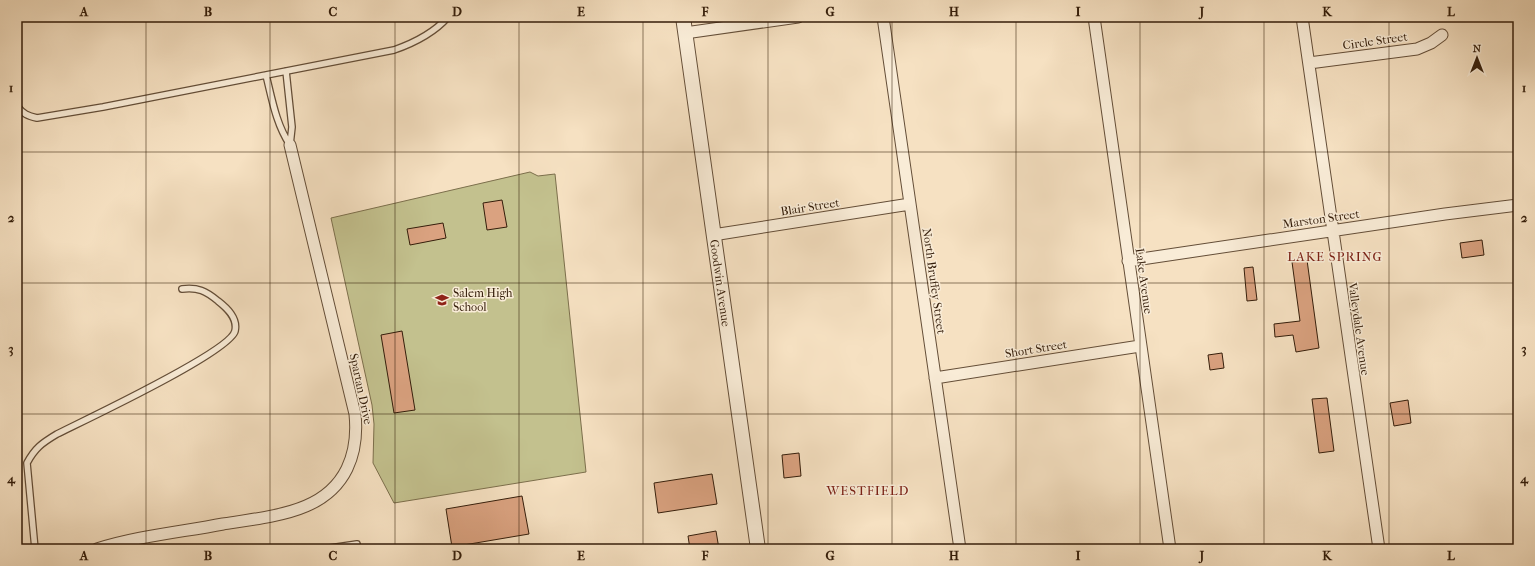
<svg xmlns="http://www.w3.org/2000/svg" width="1535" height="566" viewBox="0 0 1535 566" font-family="'IM FELL French Canon',serif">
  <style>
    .green { fill: #c3c18e; stroke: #7c6f4c }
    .building { fill: #daa280; stroke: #341d0a }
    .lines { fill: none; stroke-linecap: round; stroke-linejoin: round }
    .service-casing { stroke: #644e38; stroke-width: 8 }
    .minor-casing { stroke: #644e38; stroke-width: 13 }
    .tertiary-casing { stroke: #644e38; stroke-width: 16 }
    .service { stroke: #f9ecd7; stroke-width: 5.5 }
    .minor { stroke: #f9ecd7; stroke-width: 11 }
    .tertiary { stroke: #f9ecd7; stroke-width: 14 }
    .grid { fill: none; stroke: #341d0a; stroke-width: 1; stroke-opacity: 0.55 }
    .labels { text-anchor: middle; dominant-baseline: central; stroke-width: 3; stroke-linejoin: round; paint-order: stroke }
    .street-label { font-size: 12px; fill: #341d0a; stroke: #f9ecd7 }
    .poi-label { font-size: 12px; fill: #341d0a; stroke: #f9ecd7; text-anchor: start }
    .neighbourhood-label { font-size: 13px; letter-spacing: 1px; fill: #7a1f14; stroke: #f9ecd7 }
    .neatline { fill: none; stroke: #341d0a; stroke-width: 1.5 }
    .grid-label { font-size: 13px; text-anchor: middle; font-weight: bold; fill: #341d0a }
  </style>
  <rect width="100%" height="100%" fill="#f6e1c2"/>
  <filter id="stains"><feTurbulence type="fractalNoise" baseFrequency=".005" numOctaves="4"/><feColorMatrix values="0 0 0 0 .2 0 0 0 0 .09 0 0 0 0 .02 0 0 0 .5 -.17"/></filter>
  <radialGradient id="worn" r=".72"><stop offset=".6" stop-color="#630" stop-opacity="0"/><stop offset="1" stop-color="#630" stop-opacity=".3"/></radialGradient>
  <path class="green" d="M530,172L538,176L555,174L586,472L394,503L373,463L374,424L372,405L331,218Z"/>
  <path class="building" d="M502,200L507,227L487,230L483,203Z
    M443,223L446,238L410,245L407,229Z
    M1482,240L1484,255L1462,258L1460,243Z
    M1307,260L1319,348L1296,352L1293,335L1275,337L1274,324L1300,321L1292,262Z
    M1253,267L1257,300L1247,301L1244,268Z
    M402,331L415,410L394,413L381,335Z
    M1222,353L1224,368L1210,370L1208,355Z
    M1327,398L1334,451L1319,453L1312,399Z
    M1408,400L1411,423L1394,426L1390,403Z
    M799,453L801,476L784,478L782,455Z
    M712,474L717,504L658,513L654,483Z
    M522,496L529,534L452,547L446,509Z
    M716,531L719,549H690L688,536Z"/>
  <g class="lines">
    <g class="service-casing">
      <path id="service" d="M286,71L292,127L290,145
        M266,75C272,99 276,124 290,145
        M17,106C23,114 28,116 37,118L103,107L394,50C414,43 433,34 448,17
        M35,549L27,463C35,448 42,443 57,434C83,421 230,352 235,331C238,318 227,308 218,301C206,291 198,287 182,289
        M323,549L357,544V549"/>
    </g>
    <g class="minor-casing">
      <path id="minor" d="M883,17L960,549
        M1094,17L1170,549
        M1302,17L1379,549
        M685,33L798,17
        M1309,63L1417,49L1431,43L1442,35
        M713,235L910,204
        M1128,261L1445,214L1518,205
        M935,378L1140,346
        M97,549C138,536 181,532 223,524C249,520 283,516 306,506C346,489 359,454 355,414L290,145"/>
    </g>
    <g class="tertiary-casing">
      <path id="tertiary" d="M683,17L758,549"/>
    </g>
    <use href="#service" class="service"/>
    <use href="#minor" class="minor"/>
    <use href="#tertiary" class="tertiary"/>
  </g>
  <path class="grid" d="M146,17V549M270,17V549M395,17V549M519,17V549M643,17V549M768,17V549M892,17V549M1016,17V549M1140,17V549M1264,17V549M1389,17V549M17,152H1518M17,283H1518M17,414H1518"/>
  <defs>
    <g id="university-bare" transform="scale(1.08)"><path d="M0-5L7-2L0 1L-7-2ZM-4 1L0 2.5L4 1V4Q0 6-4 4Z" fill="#8f2418" stroke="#f9ecd7" stroke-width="2.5" paint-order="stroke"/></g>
  </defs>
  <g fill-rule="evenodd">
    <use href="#university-bare" x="442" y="300"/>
  </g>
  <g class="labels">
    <g class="street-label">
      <text transform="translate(1375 41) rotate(-8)">Circle Street</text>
      <text transform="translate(810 207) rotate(-9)">Blair Street</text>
      <text transform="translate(1321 219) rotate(-8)">Marston Street</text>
      <text transform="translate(934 281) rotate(82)">North Bruffey Street</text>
      <text transform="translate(1144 281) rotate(82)">Lake Avenue</text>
      <text transform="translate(720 283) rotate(82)">Goodwin Avenue</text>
      <text transform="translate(1359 329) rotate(82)">Valleydale Avenue</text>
      <text transform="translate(1036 349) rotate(-9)">Short Street</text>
      <text transform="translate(361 389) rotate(78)">Spartan Drive</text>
    </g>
    <g class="poi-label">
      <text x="453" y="293">Salem High<tspan x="453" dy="14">School</tspan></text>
    </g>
    <g class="neighbourhood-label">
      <text x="1335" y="256">LAKE SPRING</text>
      <text x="868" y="490">WESTFIELD</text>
    </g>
  </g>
  <rect width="1535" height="566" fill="none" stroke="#f6e1c2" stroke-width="44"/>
  <g transform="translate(1477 58)" stroke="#f9ecd7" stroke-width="3" paint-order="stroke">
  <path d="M0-3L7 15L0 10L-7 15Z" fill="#341d0a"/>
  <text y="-6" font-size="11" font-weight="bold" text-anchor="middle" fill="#341d0a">N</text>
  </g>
  <rect x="22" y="22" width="1491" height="522" class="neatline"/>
  <g class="grid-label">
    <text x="84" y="16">A</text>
    <text x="208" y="16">B</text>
    <text x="333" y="16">C</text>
    <text x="457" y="16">D</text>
    <text x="581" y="16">E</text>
    <text x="705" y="16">F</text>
    <text x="830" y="16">G</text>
    <text x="954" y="16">H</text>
    <text x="1078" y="16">I</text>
    <text x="1202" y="16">J</text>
    <text x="1327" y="16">K</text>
    <text x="1451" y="16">L</text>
    <text x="11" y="92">1</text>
    <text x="1524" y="92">1</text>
    <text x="11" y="222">2</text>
    <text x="1524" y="222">2</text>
    <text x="11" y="353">3</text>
    <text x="1524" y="353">3</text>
    <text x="11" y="483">4</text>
    <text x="1524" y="483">4</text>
    <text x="84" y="560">A</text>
    <text x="208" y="560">B</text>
    <text x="333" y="560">C</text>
    <text x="457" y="560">D</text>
    <text x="581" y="560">E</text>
    <text x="705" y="560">F</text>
    <text x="830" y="560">G</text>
    <text x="954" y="560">H</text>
    <text x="1078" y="560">I</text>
    <text x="1202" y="560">J</text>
    <text x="1327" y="560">K</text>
    <text x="1451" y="560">L</text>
  </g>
  <rect width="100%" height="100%" filter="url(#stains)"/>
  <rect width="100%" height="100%" fill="url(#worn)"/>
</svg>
